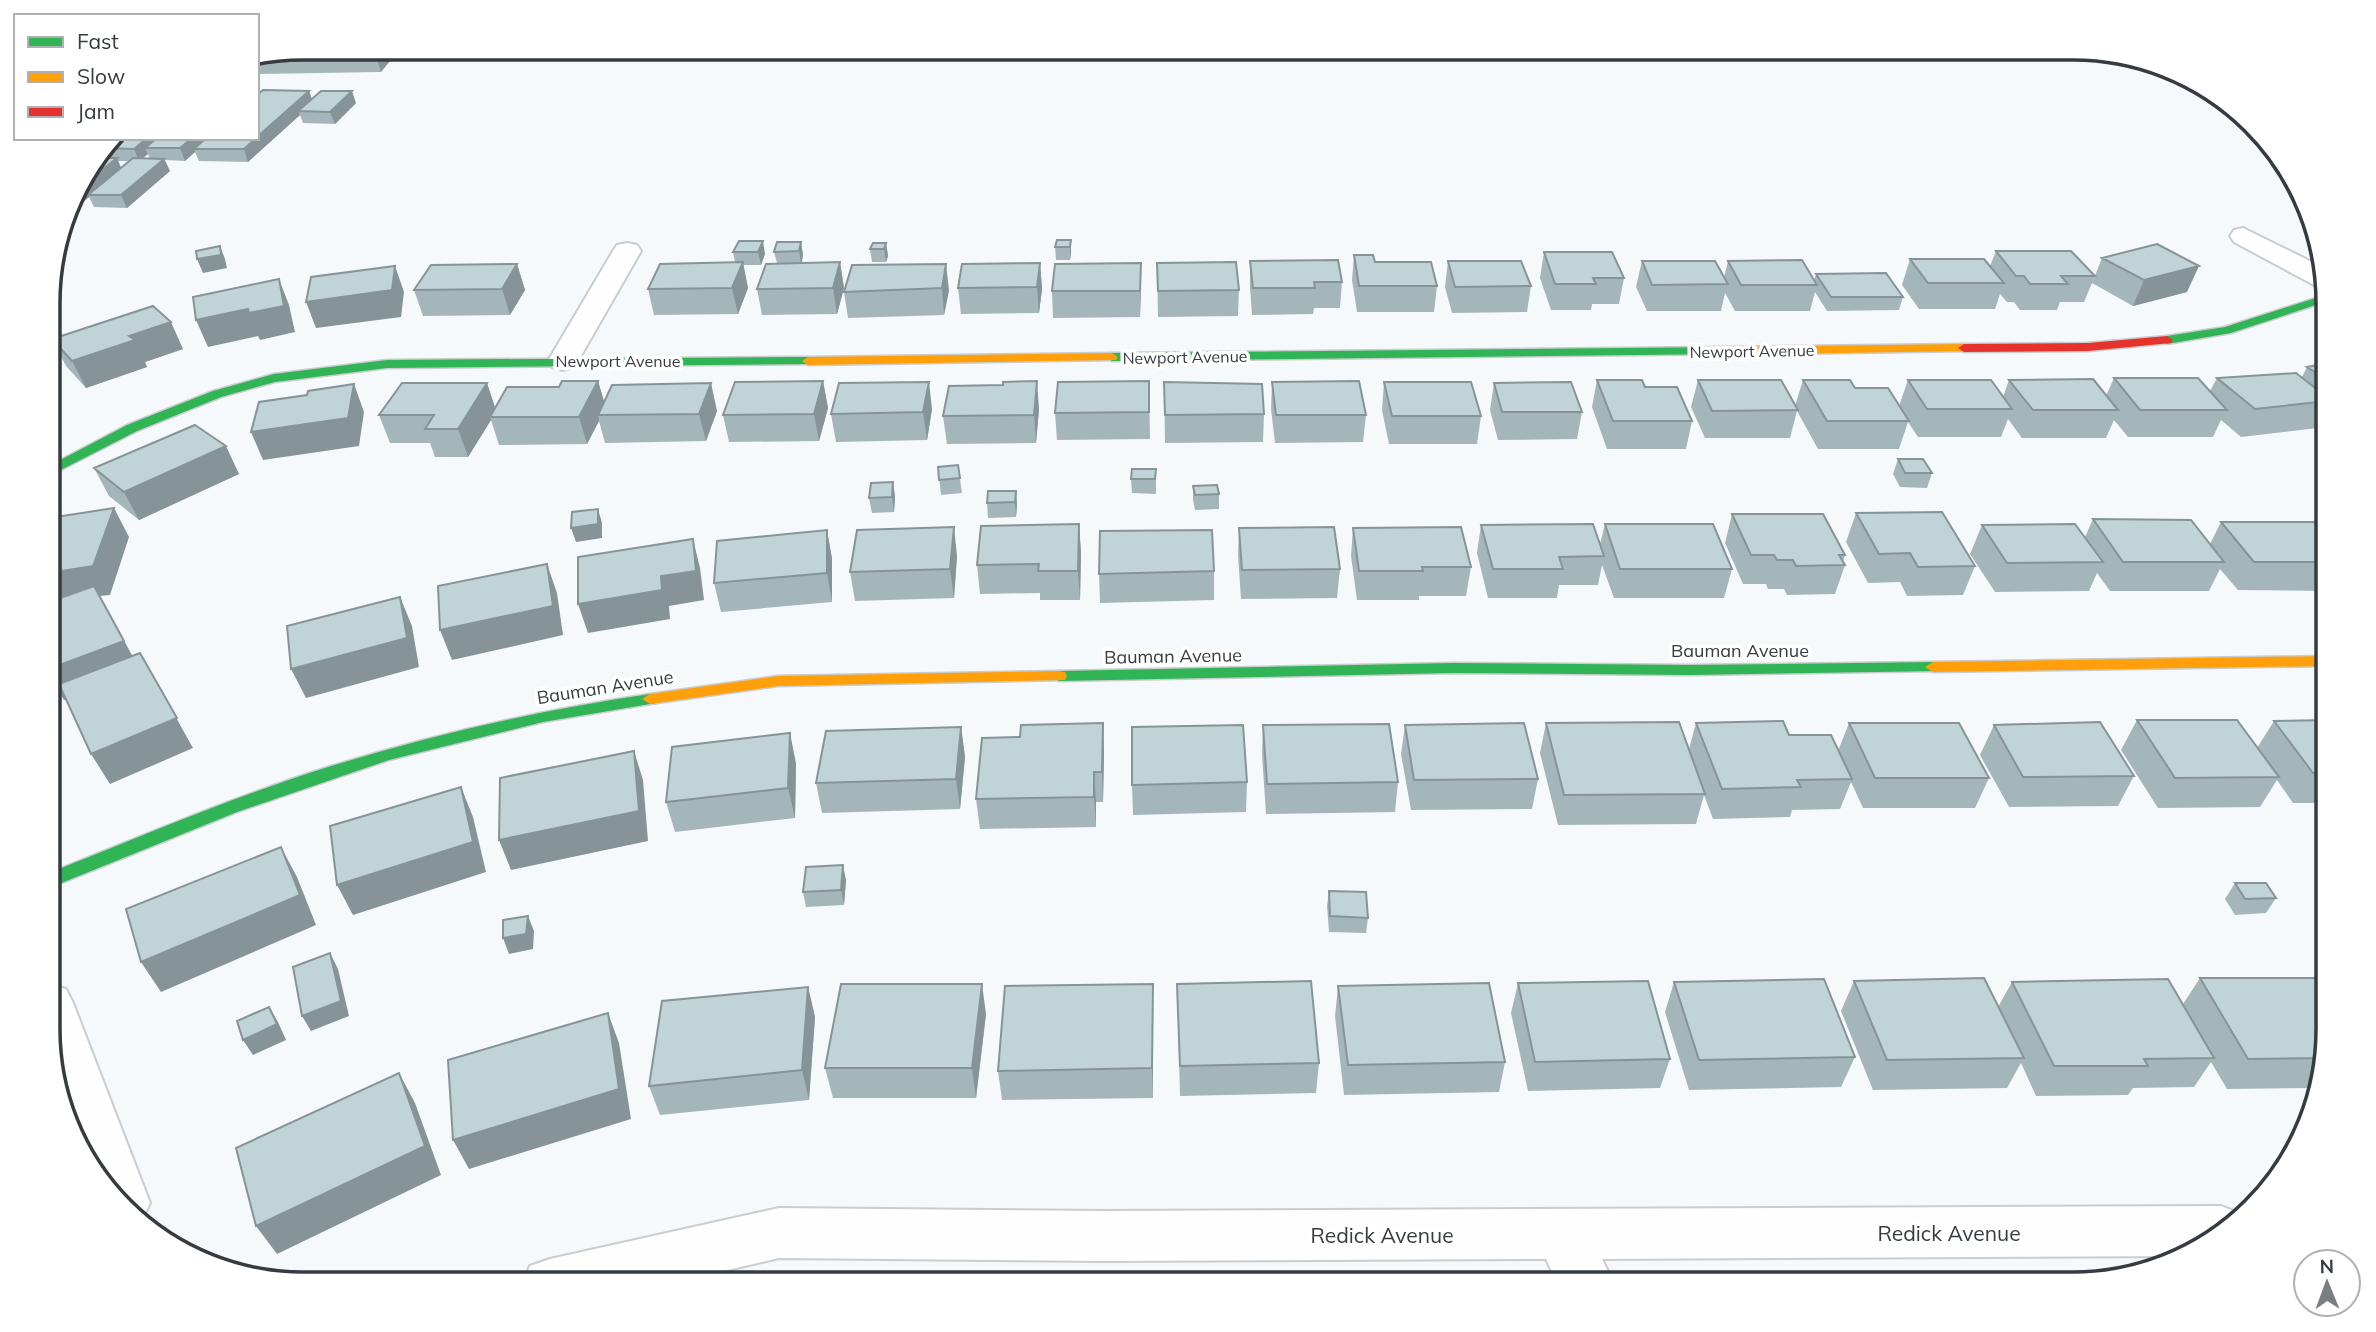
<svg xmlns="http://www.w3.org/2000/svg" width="2376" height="1332" viewBox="0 0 2376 1332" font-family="Mulish,sans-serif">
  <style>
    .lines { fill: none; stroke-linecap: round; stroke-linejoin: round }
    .street-casing { stroke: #c9cdd0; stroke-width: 4 }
    .fast-casing { stroke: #c9cdd0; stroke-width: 3 }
    .slow-casing { stroke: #c9cdd0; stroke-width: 3 }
    .jam-casing { stroke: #c9cdd0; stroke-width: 3 }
    .street { fill: #fefefe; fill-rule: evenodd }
    .fast { fill: #30b455; fill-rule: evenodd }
    .slow { fill: #ff9f0a; fill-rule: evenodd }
    .jam { fill: #e5322d; fill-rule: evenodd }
    .wall { fill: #a5b6ba; fill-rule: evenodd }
    .shaded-wall { fill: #869497 }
    .building { fill: #c0d4d8; stroke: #869497; stroke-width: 2 }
    .labels { text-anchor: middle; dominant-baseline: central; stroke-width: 7; stroke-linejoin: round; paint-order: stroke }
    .far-street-label { font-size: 16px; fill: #353b40; stroke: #fff }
    .street-label { font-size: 18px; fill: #353b40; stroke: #fff }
    .near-street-label { font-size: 21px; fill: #353b40; stroke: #fff }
    .rim { fill: none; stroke: #353b40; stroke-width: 3.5 }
  </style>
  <rect width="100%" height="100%" fill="#f6f9fb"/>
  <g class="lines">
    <g class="street-casing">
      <path id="street" d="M2243,228L2322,267L2328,288L2316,286L2234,242L2230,236L2234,230Z
        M627,243L637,245L641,251L578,361L574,367L563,370L552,367L548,361L613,251L617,245Z
        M49,984L66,989L73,1003L150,1203L142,1220L90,1172L49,1063Z
        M2221,1206L2239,1213L2202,1250L2183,1256L1602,1259L1614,1284H1558L1546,1259L1105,1261L779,1258L664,1285H522L530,1266L550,1259L779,1208L1105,1211Z"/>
    </g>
    <g class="fast-casing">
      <path id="fast" d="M2328,294V301L2231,333L2167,344L2161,340L2167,336L2225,327Z
        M1722,347L1726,348V354L1112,361L1106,357L1112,353Z
        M808,357L814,361L812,364L387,368L275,382L221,397L137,431L49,476V466L127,425L213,391L274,374L387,360Z
        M1933,662L1941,667L1939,671L1690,675L1453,673L1059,681L1051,676L1059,671L1453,663L1690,665Z
        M650,694L656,695L658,699L656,703L543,722L389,760L237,812L49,888V873C142,836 233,797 328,767C434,734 541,710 650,694Z"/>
    </g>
    <g class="slow-casing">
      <path id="slow" d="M1964,344L1970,348L1968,351L1722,355L1716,351L1722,347Z
        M1112,353L1118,357L1116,360L808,365L802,361L808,357Z
        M2328,656V666L1933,672L1925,667L1933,662Z
        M1059,671L1065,672L1067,676L1065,680L778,686L650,704L642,699L650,694L778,676Z"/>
    </g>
    <g class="jam-casing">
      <path id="jam" d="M2167,336L2173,340L2171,343L2088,351L1964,352L1958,348L1964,344L2088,343Z"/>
    </g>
    <use href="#street" class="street"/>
    <use href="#fast" class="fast"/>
    <use href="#slow" class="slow"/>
    <use href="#jam" class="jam"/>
  </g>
  <path class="wall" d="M302,47H401L381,72L258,74L257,72V56Z
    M309,91L312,99L356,103L335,124L303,123L300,115L248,162L199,161L195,152L185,161L165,160L170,171L127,208L94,207L89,197L65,217L102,158L100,154L113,138ZM148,154L150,159H142L144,157ZM118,161H130L121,168Z
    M1071,240V253L1070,260H1056L1055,247Z
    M739,241L765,254L761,265H743L748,288L738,314L654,315L648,289L735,262L733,252Z
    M801,242L803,255L802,263L840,262L844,288L837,314L762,315L757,289L777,263L774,252Z
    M886,243L888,256L886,262H872L870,249Z
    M1996,251L2095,276L2084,302H2060L2057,310H2020L2014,302H2007L2000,294L1995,309H1919L1902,285L1910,259L1990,266Z
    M1544,252L1624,278L1619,304H1592L1591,310H1551L1540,278Z
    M1354,255L1437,286L1434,312H1357L1352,280Z
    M2102,258L2187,292L2133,306L2092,283Z
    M1250,261L1342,282L1340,308H1314L1313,314L1252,315L1250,287Z
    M1448,261L1531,286L1527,312L1452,313L1445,287Z
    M1642,261L1724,278L1728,261L1814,280L1816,274L1903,297L1899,310L1827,311L1815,292L1810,311H1735L1725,293L1721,311H1647L1636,287Z
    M1040,263L1042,289L1039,313L961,314L958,288Z
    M1141,263L1140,317L1053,318L1052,291Z
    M1157,263L1239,290L1238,316L1158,317Z
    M517,264L525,290L510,315L423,316L414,290Z
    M852,265L949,290L944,315L848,318L844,292Z
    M52,339L183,349L145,362L147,367L86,388L66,366Z
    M2328,363V417L2325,414L2317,428L2241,437L2221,420L2213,437H2128L2114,420L2106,438H2022L2008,419L2001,437H1918L1908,422L1899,449H1818L1797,411L1790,438H1705L1691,407L1698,380L1795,406L1803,380L1855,388L1899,406L1908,380L2003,397L2009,380L2106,396L2114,378L2210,391L2217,378L2302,377L2307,367Z
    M1597,380L1645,387L1692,421L1686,449H1607L1592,407Z
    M598,381L604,402L717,411L706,441L605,443L599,421L587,444L499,445L491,420L468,457H435L430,443H390L379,415L487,383L495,407L559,387Z
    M823,381L828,408L819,441L729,442L723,415Z
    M1149,381L1150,439L1057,440L1055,413Z
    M1164,382L1264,414L1263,442L1165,443Z
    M1272,382L1366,415L1363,442L1275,443L1271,409Z
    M1384,382L1481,416L1477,444H1389L1382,410Z
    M1494,383L1582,412L1577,439L1498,440L1490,410Z
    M932,409L927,440L836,442L831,414Z
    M1039,409L1036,443L947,444L943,416Z
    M1898,459L1932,473L1927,488L1900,487L1893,474Z
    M958,465L962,493L941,495L938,467Z
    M94,468L239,474L139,520L109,496Z
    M1156,469V494L1132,493L1131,479Z
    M893,482L895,497L894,512L872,513L869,498Z
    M1193,486L1219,494V509L1195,510L1193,500Z
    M1016,491L1017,505L1016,517L988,518L987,503Z
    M1856,513L1975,566L1963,595L1907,596L1900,582L1868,583L1846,542Z
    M1732,514L1845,555L1843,562L1845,565L1835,594L1787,595L1784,589H1768L1766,584H1743L1725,543Z
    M2093,519L2210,544L2221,522L2323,531L2328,521V591L2238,590L2220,569L2209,591H2110L2097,573L2089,591L1995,592L1970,554L1982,525L2085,537Z
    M1079,524L1081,553L1080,600H1040V593L980,594L977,565Z
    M1605,524L1732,569L1724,598H1614L1602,565L1598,585H1559L1557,598H1488L1477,553L1481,525L1600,544Z
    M1239,528L1340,569L1337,598L1241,599L1238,556Z
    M1353,528L1471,567L1466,596H1419V600H1357L1351,556Z
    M827,530L832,559V602L721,612L714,583Z
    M957,556L954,598L855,601L850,572Z
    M1214,571V600L1100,603L1099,574Z
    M2137,720L2257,748L2274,721L2328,720V803H2293L2277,780L2260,807L2158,808L2121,750Z
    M1103,723L1104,753L1103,802H1096V827L980,829L976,799L1020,737Z
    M1546,723L1689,749L1696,723L1789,735L1838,751L1849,723L1989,778L1975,808H1863L1851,782L1840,809L1792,810L1790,817L1713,819L1704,795L1696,824L1558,825L1540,753Z
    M1263,725L1398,782L1395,812L1266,814L1262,755Z
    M1405,725L1538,779L1532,809L1411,810L1401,754Z
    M1994,725L2134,776L2118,806L2009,807L1980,755Z
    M961,727L965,757L960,809L822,813L816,783Z
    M796,763L795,818L675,832L666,802Z
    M1247,782L1246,812L1133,815L1132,785Z
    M846,880L844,905L806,907L803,892Z
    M2235,883L2276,898L2266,913L2235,915L2225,899Z
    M1329,891L1368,918L1366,933L1329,932L1327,906Z
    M2200,978L2328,1046L2316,1088L2227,1089L2211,1062L2194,1087L2133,1088L2128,1095L2036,1096L2021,1063L2007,1088L1873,1090L1841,1011L1854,981L1998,1007L2012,982L2183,1004Z
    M1674,982L1855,1057L1841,1087L1689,1090L1665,1012Z
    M1518,983L1670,1059L1660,1088L1528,1091L1511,1013Z
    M1153,984V1098L1002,1100L998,1071Z
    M1177,984L1319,1063L1316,1093L1180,1096Z
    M1338,986L1505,1062L1499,1092L1344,1095L1335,1016Z
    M808,987L815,1017L809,1100L660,1115L649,1086Z
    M986,1014L976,1098H833L825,1068Z"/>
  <path class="shaded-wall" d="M373,47H401L381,72Z
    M309,91L313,103L298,111L300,115L248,162L244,149Z
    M352,91L356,103L335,124L330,112Z
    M147,138H167L145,148L148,154L139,161L134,149Z
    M192,138H212L194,149L195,152L185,161L180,148Z
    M117,158L122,170L88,195L89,197L65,217L72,193Z
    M164,159L170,171L127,208L121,195Z
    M1071,240V253L1070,260V247Z
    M763,241L765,254L761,265L758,252Z
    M801,242L803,255L801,264L799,251Z
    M886,243L888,256L886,262L884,249Z
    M220,246L225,259L227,268L203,273L197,259Z
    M743,262L748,288L738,314L732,288Z
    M840,262L844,288L837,314L833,288Z
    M1040,263L1042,289L1039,313L1037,287Z
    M1141,263V289L1140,317V291Z
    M517,264L525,290L510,315L502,289Z
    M946,264L949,290L944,315L942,288Z
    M395,266L404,292L401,317L316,328L306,302Z
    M2199,266L2187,292L2133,306L2144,280Z
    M279,279L289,305L295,332L260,340L258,336L208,347L196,320Z
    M171,322L183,349L145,362L147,367L86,388L72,361L129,336Z
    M598,381L606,408L598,415L599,421L587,444L579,417Z
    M823,381L828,408L819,441L814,414Z
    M1037,381L1039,409L1036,443L1034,415Z
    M929,382L932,409L927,440L923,412Z
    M487,383L496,411L490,417L491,420L468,457L458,429Z
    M711,383L717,411L706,441L699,414Z
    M354,384L364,412L359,446L263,460L251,432Z
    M226,446L239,474L139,520L124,492Z
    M893,482L895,497L894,512L892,497Z
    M1016,491L1017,505L1016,517L1015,502Z
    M114,508L129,537L110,595L100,596L140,670L64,700L49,677V573Z
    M598,509L602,523V538L576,542L571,528Z
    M1079,524L1081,553L1080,600L1078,571Z
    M954,527L957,556L954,598L950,569Z
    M827,530L832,559V602L827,573Z
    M693,539L700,568L704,600L669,606L670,619L588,633L578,604L661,576Z
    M547,564L557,593L563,635L452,660L440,630Z
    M400,597L412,626L419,667L306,698L291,669Z
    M140,653L193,748L110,784L91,754Z
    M1103,723L1104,753L1103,802L1102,772Z
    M961,727L965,757L960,809L956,779Z
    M790,733L796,763L795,818L788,788Z
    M634,751L643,780L648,841L511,870L499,840Z
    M1094,772L1096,802V827L1094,797Z
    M461,787L473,817L486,872L353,915L337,885Z
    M281,847L297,877L316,925L161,992L141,962Z
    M843,865L846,880L844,905L841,890Z
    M528,916L534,931L533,949L509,954L503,938Z
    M330,953L338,969L349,1016L311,1031L302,1016Z
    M982,984L986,1014L976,1098L972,1068Z
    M1153,984V1098L1152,1068Z
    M808,987L815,1017L809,1100L802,1070Z
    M269,1007L278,1022L286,1040L253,1055L243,1040Z
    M608,1013L619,1043L631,1119L469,1169L453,1140Z
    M399,1073L415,1103L441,1175L277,1254L256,1226Z"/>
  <path class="building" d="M263,90L309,91L257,137V95Z
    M321,91H352L330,112L298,111Z
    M113,138H147L134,149L105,148Z
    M157,138H192L180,148H145Z
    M206,138H256L244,149H194Z
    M98,158H117L72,193L74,189Z
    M133,158L164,159L121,195H88Z
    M1057,240H1071L1070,247H1055Z
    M739,241H763L758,252H733Z
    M777,242H801L799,251L774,252Z
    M873,243H886L884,249H870Z
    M2157,244L2199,266L2144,280L2102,258Z
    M220,246L221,255L197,259L196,251Z
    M1996,251H2071L2095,276H2061L2068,284H2030L2024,276H2016Z
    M1544,252H1612L1624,278H1593L1596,284H1555Z
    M1354,255H1373L1375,262H1431L1437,286H1359Z
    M1910,259H1984L2004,283H1928Z
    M1338,260L1342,282H1314L1315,288H1253L1250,261Z
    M1802,260L1817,285H1741L1728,261Z
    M1448,261H1521L1531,286L1455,287Z
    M1642,261H1715L1728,284L1652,285Z
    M743,262L732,288L648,289L660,264Z
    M840,262L833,288L757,289L766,264Z
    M1236,262L1239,290L1158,291L1157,263Z
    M1040,263L1037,287L958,288L962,264Z
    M1141,263L1140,291H1052L1055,264Z
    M517,264L502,289L414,290L431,265Z
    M946,264L942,288L844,292L852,265Z
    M395,266L392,290L306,302L311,277Z
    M1886,273L1903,297H1831L1816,274Z
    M279,279L284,306L249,313L248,309L196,320L193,297Z
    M153,306L171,322L129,336L135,340L72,361L52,339Z
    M2328,363V380L2307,367Z
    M2296,373L2328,398V401L2255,409L2217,378Z
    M2114,378H2198L2227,410H2140Z
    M2093,379L2118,410H2033L2009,380Z
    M1597,380H1642L1645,387H1677L1692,421H1613Z
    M1698,380H1781L1798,410L1712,411Z
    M1803,380H1850L1855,388H1888L1909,421H1827Z
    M1908,380H1991L2012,409H1927Z
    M562,381H598L579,417H490L507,387H559Z
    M823,381L814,414L723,415L735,382Z
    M1037,381L1034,415L943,416L949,386L1003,385V382Z
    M1149,381V412L1055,413L1058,382Z
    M1359,381L1366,415H1276L1272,382Z
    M929,382L923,412L831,414L839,383Z
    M1164,382L1262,384L1264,414L1165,415Z
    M1384,382H1471L1481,416H1392Z
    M1571,382L1582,412H1502L1494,383Z
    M402,383H487L458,429H425L434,415H379Z
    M711,383L699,414L598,415L612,385Z
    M354,384L348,418L251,432L259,402L307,395L308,391Z
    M195,425L226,446L124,492L94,468Z
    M1898,459H1923L1932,473H1905Z
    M958,465L960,478L939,480L938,467Z
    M1132,469H1156L1155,479H1131Z
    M893,482L892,497L869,498L871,483Z
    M1217,485L1219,494L1195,495L1193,486Z
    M988,491H1016L1015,502L987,503Z
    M114,508L93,566L49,573V518Z
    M598,509V524L571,528L572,512Z
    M1942,512L1975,566L1918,567L1910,553L1879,554L1856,513Z
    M1732,514H1823L1845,555H1839L1845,565L1796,566L1793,560H1777L1774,555H1751Z
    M2093,519L2191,520L2224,562H2123Z
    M2221,522H2314L2328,537V562H2254Z
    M1079,524L1078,571H1038L1039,564L977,565L981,526Z
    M1593,524L1604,556L1559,557L1563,569H1493L1481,525Z
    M1605,524H1713L1732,569H1620Z
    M2075,524L2103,562L2007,563L1982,525Z
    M954,527L950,569L850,572L857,530Z
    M1334,527L1340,569L1242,570L1239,528Z
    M1461,527L1471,567H1422L1423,571H1359L1353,528Z
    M827,530V573L714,583L717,541Z
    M1212,530L1214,571L1099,574L1100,531Z
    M693,539L696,571L661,576L662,590L578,604V557Z
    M547,564L553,606L440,630L438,586Z
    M94,586L124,641L49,669V602Z
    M400,597L407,638L291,669L287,626Z
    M140,653L177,718L91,754L59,684Z
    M2137,720H2237L2279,777L2175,778Z
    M2328,720V773H2313L2274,721Z
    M1783,721L1789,735H1831L1852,779L1797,780L1801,787L1722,789L1696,723Z
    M1679,722L1705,794L1564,795L1546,723Z
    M2100,722L2134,776L2023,777L1994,725Z
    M1103,723L1102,772H1094V797L976,799L982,738L1020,737L1021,725Z
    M1524,723L1538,779L1414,780L1405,725Z
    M1849,723H1959L1989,778H1875Z
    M1389,724L1398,782L1267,784L1263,725Z
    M1243,725L1247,782L1132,785V727Z
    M961,727L956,779L816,783L826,731Z
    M790,733L788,788L666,802L672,747Z
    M634,751L639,811L499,840L500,778Z
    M461,787L473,842L337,885L330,826Z
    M281,847L300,895L141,962L126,909Z
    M843,865L841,890L803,892L806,867Z
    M2235,883H2266L2276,898L2245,899Z
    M1329,891L1366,892L1368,918L1330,916Z
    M528,916L526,934L503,938V920Z
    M330,953L341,1001L302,1016L293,967Z
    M1984,978L2024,1058L1887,1060L1854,981Z
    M2200,978H2328V1046L2325,1058L2248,1059Z
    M1824,979L1855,1057L1699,1060L1674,982Z
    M2168,979L2214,1058L2144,1059L2148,1066H2054L2012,982Z
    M1311,981L1319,1063L1180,1066L1177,984Z
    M1648,981L1670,1059L1535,1062L1518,983Z
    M1489,983L1505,1062L1348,1065L1338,986Z
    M841,984H982L972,1068H825Z
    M1153,984L1152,1068L998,1071L1005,986Z
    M808,987L802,1070L649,1086L662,1001Z
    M269,1007L277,1024L243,1040L237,1021Z
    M608,1013L619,1089L453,1140L448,1060Z
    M399,1073L425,1146L256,1226L236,1148Z"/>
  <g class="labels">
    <g class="far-street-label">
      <text transform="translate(1752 351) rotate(-1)">Newport Avenue</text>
      <text transform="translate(1185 357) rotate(-1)">Newport Avenue</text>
      <text x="618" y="361">Newport Avenue</text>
    </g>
    <g class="street-label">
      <text x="1740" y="650">Bauman Avenue</text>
      <text transform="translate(1173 656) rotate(-1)">Bauman Avenue</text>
      <text transform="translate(605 687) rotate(-9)">Bauman Avenue</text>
    </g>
    <g class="near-street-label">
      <text x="1949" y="1233">Redick Avenue</text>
      <text x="1382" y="1235">Redick Avenue</text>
    </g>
  </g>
  <path d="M0 0H2376V1332H0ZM303 60H2073A243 243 0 0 1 2316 303V1029A243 243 0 0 1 2073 1272H303A243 243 0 0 1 60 1029V303A243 243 0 0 1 303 60Z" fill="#fff" fill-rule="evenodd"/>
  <path class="rim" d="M303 60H2073A243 243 0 0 1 2316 303V1029A243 243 0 0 1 2073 1272H303A243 243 0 0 1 60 1029V303A243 243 0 0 1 303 60Z"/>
  <rect x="14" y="14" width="245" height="126" fill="#ffffff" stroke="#aeb1b3" stroke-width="2"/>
  <rect x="28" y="37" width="35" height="10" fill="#30b455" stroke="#aeb1b3" stroke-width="2"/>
  <text x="77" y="49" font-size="21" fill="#353b40">Fast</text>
  <rect x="28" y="72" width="35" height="10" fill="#ff9f0a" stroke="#aeb1b3" stroke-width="2"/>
  <text x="77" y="84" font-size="21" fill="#353b40">Slow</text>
  <rect x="28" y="107" width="35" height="10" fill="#e5322d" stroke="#aeb1b3" stroke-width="2"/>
  <text x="77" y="119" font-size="21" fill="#353b40">Jam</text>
  <g transform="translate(2327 1283) rotate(359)"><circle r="33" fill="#ffffff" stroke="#aeb1b3" stroke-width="2"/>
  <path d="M0-5L12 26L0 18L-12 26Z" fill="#797e81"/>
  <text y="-10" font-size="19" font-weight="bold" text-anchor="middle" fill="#353b40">N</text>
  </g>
</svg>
